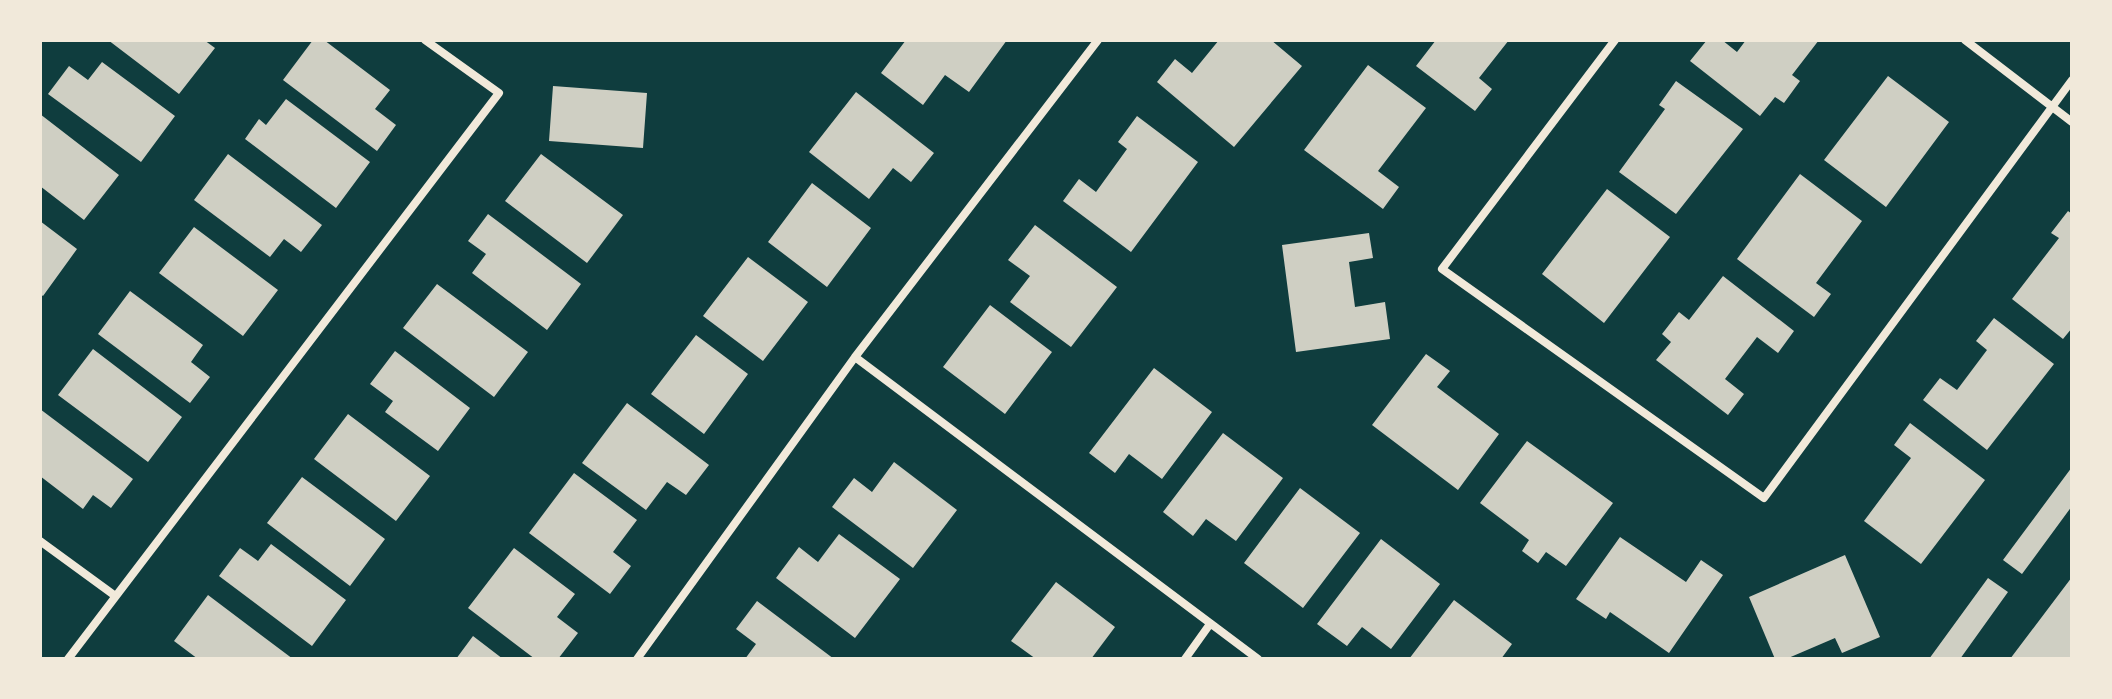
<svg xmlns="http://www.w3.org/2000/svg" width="2112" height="699" viewBox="0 0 2112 699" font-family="'Asap Condensed',sans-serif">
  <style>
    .building { fill: #cfcfc3 }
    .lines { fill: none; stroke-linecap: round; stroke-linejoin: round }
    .minor { stroke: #f1e9da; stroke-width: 8 }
  </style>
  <rect width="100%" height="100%" fill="#0f3d3e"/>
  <path class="building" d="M108,40H204L215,48L179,94Z
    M313,40H324L390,90L375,109L396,125L377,151L283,80Z
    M906,40H1007L969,92L945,75L923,105L881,73Z
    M1219,40H1271L1302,66L1234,147L1157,82L1175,59L1192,73Z
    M1436,40H1509L1479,78L1492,89L1475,111L1416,66Z
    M1707,40H1722L1737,52L1746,40H1819L1792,75L1800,81L1784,103L1775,97L1760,116L1690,61Z
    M102,62L175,116L141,162L48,94L69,66L88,80Z
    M1368,65L1426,108L1378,171L1399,187L1383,209L1304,150Z
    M1888,76L1949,122L1886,207L1824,160Z
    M1676,81L1743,129L1676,214L1619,172L1665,109L1659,105Z
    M553,86L647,93L643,148L549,141Z
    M856,92L934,153L911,182L893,168L869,199L809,152Z
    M286,99L370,162L336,208L245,139L259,119L266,125Z
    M40,114L119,175L84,220L40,186Z
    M1137,116L1198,162L1131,252L1063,201L1079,179L1096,192L1127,149L1118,142Z
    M228,154L322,225L301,252L284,239L270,257L194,200Z
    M541,154L623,215L587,263L505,201Z
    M1800,174L1862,221L1816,283L1831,294L1814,317L1737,259Z
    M812,183L871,228L827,287L768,242Z
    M1607,189L1670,237L1604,323L1542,274Z
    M2068,211L2072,214V328L2063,339L2012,299L2059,238L2051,233Z
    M488,214L581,284L547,330L472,273L486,254L468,241Z
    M40,221L77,249L43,296L40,294Z
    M1035,225L1117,287L1071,347L1010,302L1030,276L1008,260Z
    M194,227L278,290L243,336L159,273Z
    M1369,233L1373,258L1349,262L1355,307L1385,302L1390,339L1296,352L1282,245Z
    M748,257L808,302L763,361L703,316Z
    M1723,276L1794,331L1778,353L1757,337L1725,379L1744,394L1728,415L1656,360L1671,342L1662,334L1679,312L1689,320Z
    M437,284L528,352L494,397L403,328Z
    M130,291L203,345L191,362L210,377L190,403L98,334Z
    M990,305L1052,352L1005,414L943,367Z
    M1994,318L2054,364L1987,450L1923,400L1940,378L1957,390L1987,350L1976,341Z
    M696,335L748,374L704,434L651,394Z
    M93,349L182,417L148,462L58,395Z
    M395,351L470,408L438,451L385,412L393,401L370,384Z
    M1426,354L1450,371L1437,387L1499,434L1458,490L1372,425Z
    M1154,368L1212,412L1162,479L1129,454L1115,473L1089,453Z
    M627,403L709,465L686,495L667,482L646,510L582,463Z
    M40,409L133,479L111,508L93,495L83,509L40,476Z
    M348,414L430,476L396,521L314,459Z
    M1910,423L1985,480L1921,564L1864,521L1911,458L1894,445Z
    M1223,433L1283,478L1236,541L1206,519L1193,536L1163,512Z
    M1527,441L1613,503L1566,566L1546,552L1538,563L1522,551L1529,540L1480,503Z
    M894,462L957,510L913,568L832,507L854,478L872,492Z
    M2072,467V506L2022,574L2003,560Z
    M574,473L637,520L613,552L631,566L610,594L529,533Z
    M302,477L385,539L350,586L267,523Z
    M1300,488L1360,533L1303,608L1244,563Z
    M839,534L900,579L855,638L776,578L799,547L818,562Z
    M1620,537L1686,582L1701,560L1723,575L1669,653L1610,612L1606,619L1576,599Z
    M1381,539L1440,584L1391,649L1362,627L1347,646L1317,624Z
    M271,544L346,600L312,646L219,576L240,548L258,561Z
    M514,548L575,594L557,617L578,633L558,659H535L468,608Z
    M1845,555L1880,637L1842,653L1835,638L1786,659H1775L1749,597Z
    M2072,577V659H2010Z
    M1988,578L2008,592L1960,659H1929Z
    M1056,582L1115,627L1091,659H1036L1011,641Z
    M208,595L293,659H198L174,641Z
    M1454,600L1512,644L1501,659H1409Z
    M757,601L834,659H745L756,644L736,629Z
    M473,636L503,659H456Z"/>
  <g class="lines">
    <path class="minor" d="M1615,40L1442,269L1764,498L2072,80
      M1965,40L2072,122
      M855,357L1258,659
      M40,541L114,595
      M68,659L499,93L425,40
      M637,659L855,357L1098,40
      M1185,659L1210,624"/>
  </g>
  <rect width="2112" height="699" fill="none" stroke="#f1e9da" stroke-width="84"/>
</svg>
